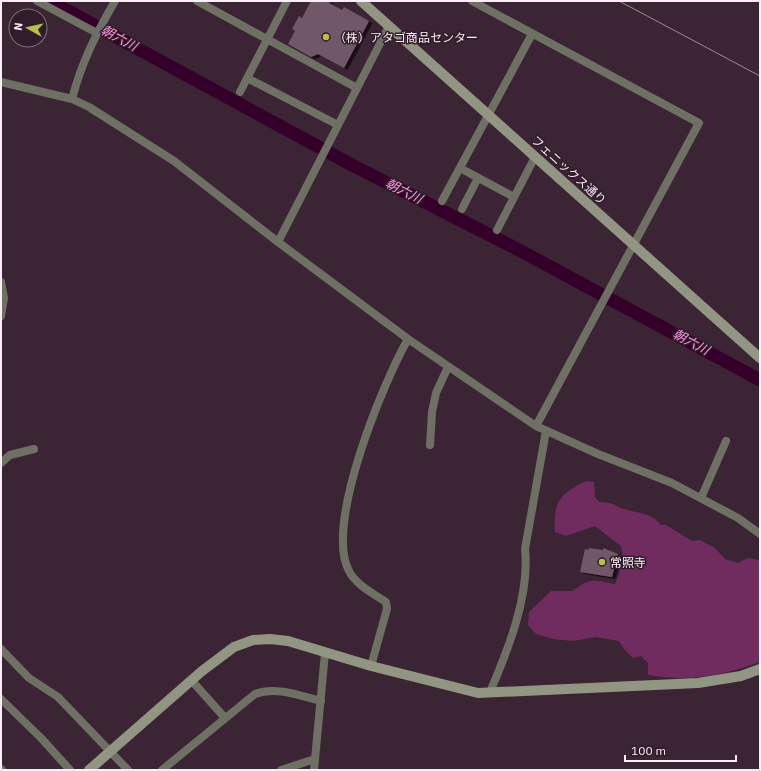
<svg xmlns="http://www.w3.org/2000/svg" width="761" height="771" viewBox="0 0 761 771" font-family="'IBM Plex Sans','Noto Sans JP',sans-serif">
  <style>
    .green { fill: #702b5f }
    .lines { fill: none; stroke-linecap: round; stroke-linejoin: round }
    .river { stroke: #34002a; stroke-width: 13 }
    .building { fill: #715869; filter: url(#shadow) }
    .street { stroke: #6e7064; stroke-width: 8 }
    .secondary { stroke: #929582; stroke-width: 10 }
    .tram { stroke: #9e8c98; stroke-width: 1 }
    .poi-dot { fill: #b7c148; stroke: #301c2a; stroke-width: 1.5 }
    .labels { text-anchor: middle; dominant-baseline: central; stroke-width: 3; stroke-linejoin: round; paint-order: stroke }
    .poi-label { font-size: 12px; fill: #fceef7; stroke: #301c2a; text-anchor: start }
    .street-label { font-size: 12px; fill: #fceef7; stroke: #301c2a }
    .water-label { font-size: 13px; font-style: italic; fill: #fe94e0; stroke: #301c2a }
  </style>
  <defs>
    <filter id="shadow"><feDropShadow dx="3.5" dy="2" stdDeviation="0" flood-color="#0009"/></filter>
  </defs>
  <rect width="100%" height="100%" fill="#3b2534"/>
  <path class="green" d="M586,481L594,482L595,497L599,502C612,502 613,505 624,509C639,514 651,512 661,525H666L692,541L700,540L715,548L725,559L738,563L748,558L760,560V662C720,676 690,682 648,675V663L641,656L633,658L624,649L619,641L595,637L573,641L553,639L536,634L528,625L529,612L551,591H573C589,577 595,580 615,584L624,560L621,546L595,526L566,536L555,532C553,501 560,494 586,481Z"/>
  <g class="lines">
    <path class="river" d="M50,1L352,165L521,251L760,380"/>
  </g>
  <path class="building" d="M311,1H330L329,3L342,10L344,7L369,21L344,68L318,54L311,57L288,44L295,31L292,29L299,16L302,18Z
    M589,548L603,550V548L618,554L612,577L580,572L585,549L588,550Z"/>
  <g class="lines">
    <path class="street" d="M37,1L97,33
      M197,1L357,88
      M472,1L699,123L536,426
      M247,78L338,125
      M1,82L72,99L89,107L174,161L278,242L408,339L536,426L598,454L672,483L738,518L760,534
      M240,92L287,1
      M72,99C82,61 96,34 115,1
      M460,168L514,197
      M442,201L532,34
      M462,209L478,178
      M497,230L535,157
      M278,242L389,26
      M1,282L4,298L1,316
      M430,445L432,412L436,393L448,367
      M1,463L10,455L34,449
      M701,498L726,441
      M1,649L29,678L58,697L128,770
      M371,666L387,609L386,602C374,594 356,585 349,571C324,525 383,383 408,339
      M192,681L225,718
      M490,692C508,650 530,595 525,549L546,431
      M1,699L42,739L70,770
      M1,769L2,770
      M162,770L255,694C276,686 300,696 321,701
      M281,770L315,759
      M314,770L325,653"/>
    <path class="secondary" d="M361,1L760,358
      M89,770L202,671L234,647L253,640L270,639L288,641L371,666L478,693L698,683L741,676L760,669"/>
    <path class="tram" d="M619,1L760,76"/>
  </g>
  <g class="poi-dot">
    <circle cx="326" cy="37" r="4"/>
    <circle cx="602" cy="562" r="4"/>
  </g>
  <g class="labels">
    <g class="poi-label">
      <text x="334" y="37">（株）アタゴ商品センター</text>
      <text x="610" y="562">常照寺</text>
    </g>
    <g class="street-label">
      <text transform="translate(569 170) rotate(42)">フェニックス通り</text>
    </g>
    <g class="water-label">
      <text transform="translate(119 38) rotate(28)">朝六川</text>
      <text transform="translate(404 191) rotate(27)">朝六川</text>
      <text transform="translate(691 342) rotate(28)">朝六川</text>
    </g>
  </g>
  <rect width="761" height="771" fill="none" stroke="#fceef7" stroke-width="4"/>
  <g transform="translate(28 28) rotate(278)"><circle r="19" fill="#301c2a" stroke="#82707c"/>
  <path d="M0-3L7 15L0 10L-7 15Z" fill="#b7c148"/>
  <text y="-6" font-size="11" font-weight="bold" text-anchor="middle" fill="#fceef7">N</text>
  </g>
  <path d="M625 755v6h111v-6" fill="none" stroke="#fceef7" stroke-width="2"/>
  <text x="631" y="755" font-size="12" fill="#fceef7" stroke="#301c2a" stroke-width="3" paint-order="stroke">100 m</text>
</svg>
